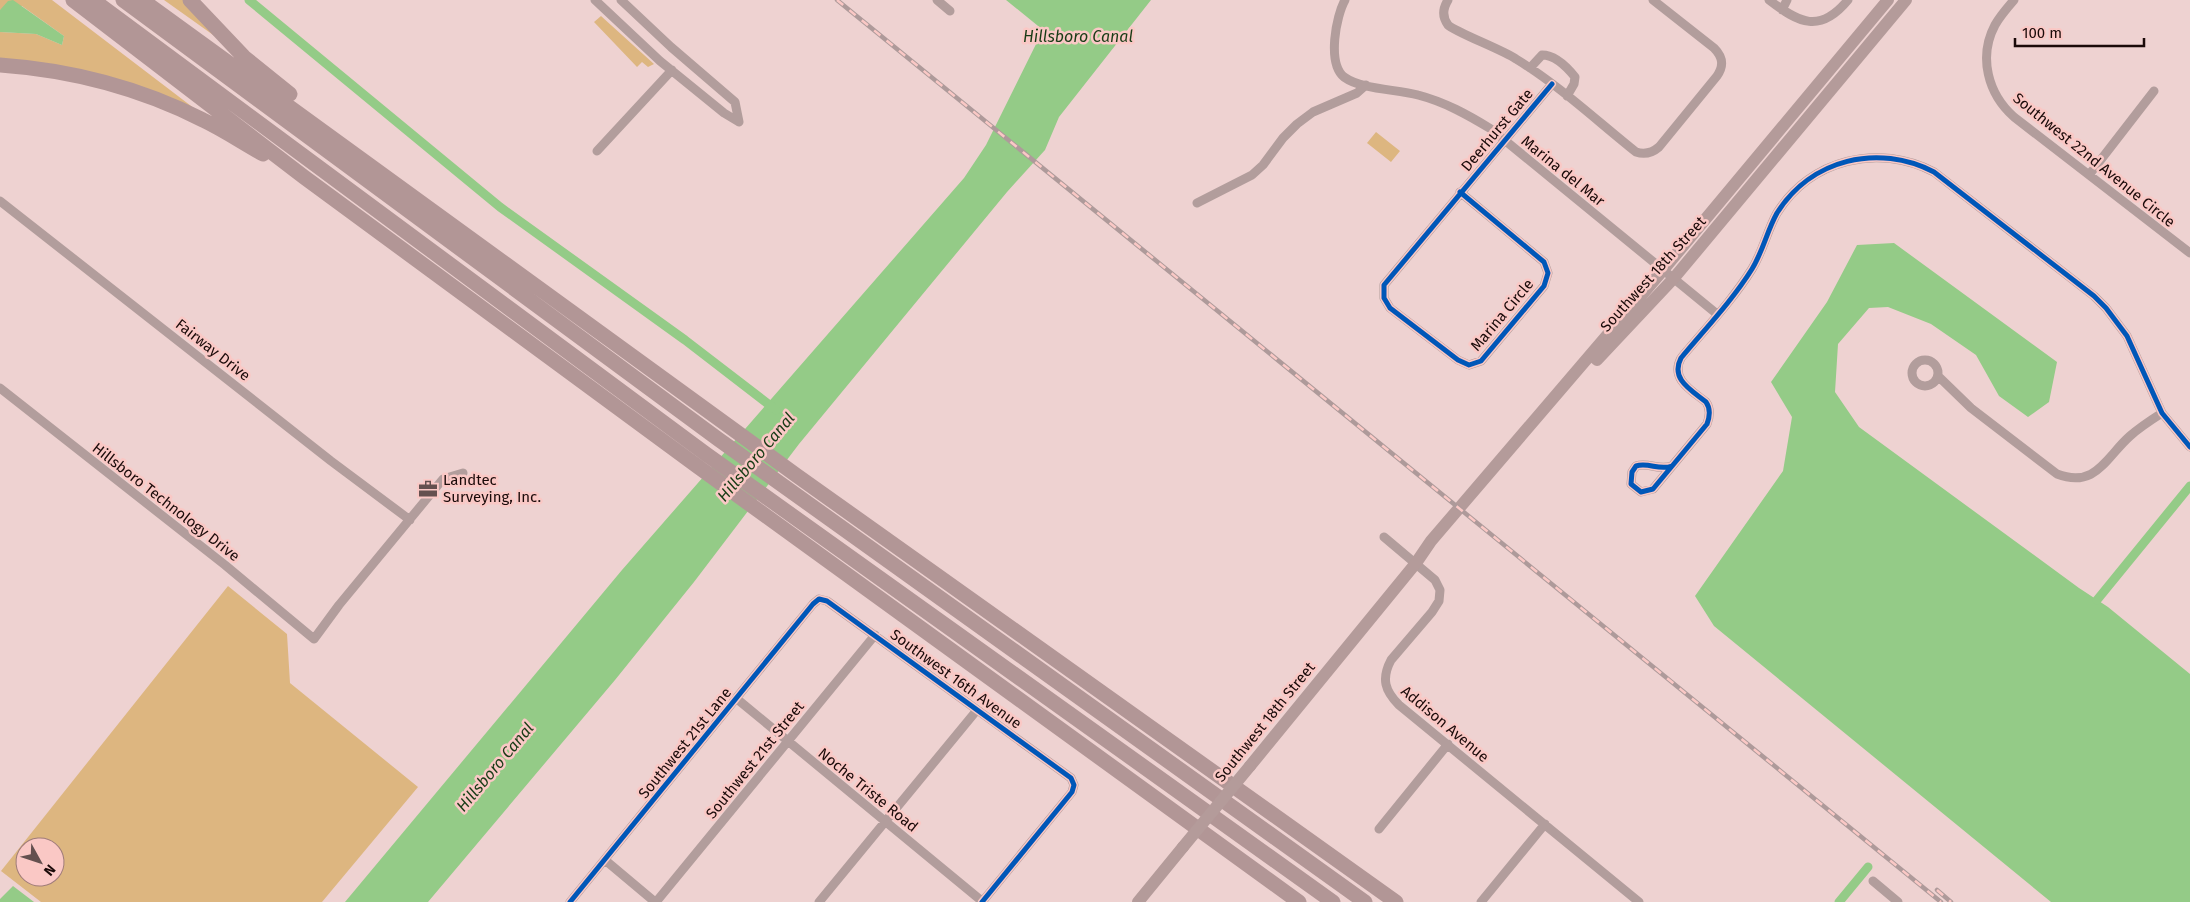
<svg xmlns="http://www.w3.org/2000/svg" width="2190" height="902" viewBox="0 0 2190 902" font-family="'Fira Sans',sans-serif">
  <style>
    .green { fill: #ddb680; fill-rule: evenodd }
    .water { fill: #94cb87 }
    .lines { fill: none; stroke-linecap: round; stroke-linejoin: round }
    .canal { stroke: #94cb87; stroke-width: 9 }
    .street { stroke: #b29d9c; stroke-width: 9 }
    .secondary { stroke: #b49b9a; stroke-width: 12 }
    .highway { stroke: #b29696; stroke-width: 15 }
    .rail-casing { stroke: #ae9a9a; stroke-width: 4.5 }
    .rail { stroke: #fac8c5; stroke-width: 2.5; stroke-dasharray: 8; stroke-linecap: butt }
    .secondary-bridge { stroke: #b49b9a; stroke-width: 12 }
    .cycleway-casing { stroke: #fac8c5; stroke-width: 8 }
    .cycleway { stroke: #0057b8; stroke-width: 5 }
    .labels { text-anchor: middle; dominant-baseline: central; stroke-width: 5; stroke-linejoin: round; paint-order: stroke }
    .street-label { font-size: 15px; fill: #1a0a09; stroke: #fac8c5 }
    .poi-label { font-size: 15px; fill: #1a0a09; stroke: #fac8c5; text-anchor: start }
    .water-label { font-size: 16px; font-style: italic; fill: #173b15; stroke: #fac8c5 }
  </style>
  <rect width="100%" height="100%" fill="#eed2d1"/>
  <path class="green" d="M0,0H52L195,109L0,59V32L36,34L62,45L64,36L22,6L0,10Z
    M164,0H185L216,37Z
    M601,16L654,64L648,67L642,62L637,67L594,22Z
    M1376,132L1400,151L1391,162L1367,143Z
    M228,586L287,634L290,683L418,787L322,902H41L1,871ZM25,847H55V877H25Z"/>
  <path class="water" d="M13,0L64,36L62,45L36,34L0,32V10L8,1Z
    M1006,0H1151L1059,117L1045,150L1007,192L799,444L694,582L615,680L428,902H345L622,570L964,178L986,145L1043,30Z
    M1894,243L2057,362L2049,402L2028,417L1999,396L1976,355L1931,324L1888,307L1869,308L1838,344L1835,392L1859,427L2079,588L2108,607L2190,674V902H2051L1714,626L1695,596L1783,471L1792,417L1771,382L1827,302L1857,245Z
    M13,886L34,902H0V899Z"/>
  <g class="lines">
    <path class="canal" d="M249,0L500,207L685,340L776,410
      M2097,600L2190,486
      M1839,902L1868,867"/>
    <path class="street" d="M595,0L660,61L724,113L739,122
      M621,0L671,47L735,102L739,122
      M937,0L950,11
      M1345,0C1336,16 1327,63 1344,77C1362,90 1397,89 1418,95C1445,102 1468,115 1491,129L1717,314
      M1448,0C1443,8 1442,17 1448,25C1455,32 1503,50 1516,59C1559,85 1597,121 1636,152C1645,155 1652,153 1659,147L1717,76C1724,66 1723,57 1714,48L1653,0
      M1769,0C1799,23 1820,34 1848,0
      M2014,0C2007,8 2000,16 1995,25C1978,57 1988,94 2014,117L2190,253
      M1782,10L1787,0
      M1530,68L1542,55C1555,55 1567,67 1575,77L1574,84L1567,96
      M597,151L672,70
      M2089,175L2154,91
      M1460,192L1544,262L1548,273L1544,286L1481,361L1469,365L1458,360L1390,308L1384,298V285L1552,84
      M0,201L331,461L410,520
      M1197,203L1252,175L1263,165L1283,138L1297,124L1313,112L1357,93L1366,85
      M1912 373a13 13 0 1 1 26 0a13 13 0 1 1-26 0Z
      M1938,376L1971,408L2057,474C2096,489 2106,457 2130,436C2140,427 2151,420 2162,413
      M0,388L225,565L314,639L339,605L443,479L463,473
      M1672,466C1659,471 1649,462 1636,466L1632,472L1631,484L1641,492L1653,489L1707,424C1710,416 1711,409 1706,402C1691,390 1670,379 1681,358C1705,329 1732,301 1752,269C1763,251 1767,231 1777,213C1811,159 1878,143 1934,172L2094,296L2106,308L2127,336L2162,413L2190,447
      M1384,537L1435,580L1440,590L1439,601L1432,612L1391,660C1381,679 1385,691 1399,705L1639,902
      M737,699L983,902
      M1379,829L1448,744
      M605,860L655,902
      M1873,881L1898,902
      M570,902L813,604L819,599L827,601L1071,778L1074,785L1072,792L982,902
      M656,902L875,635
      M819,902L977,710
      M1481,902L1545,824"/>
    <path class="secondary" d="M1597,360L1674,278L1906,0
      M1250,766L1416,563L1431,541L1663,270L1888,0
      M1138,902L1183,847"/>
    <path class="highway" d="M73,0L304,177L697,466L1299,902
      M93,0L706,454L1333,902
      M123,0L718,439L1365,902
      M142,0L796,475L1396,902
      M190,0L244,57L290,94
      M0,65C70,70 140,88 203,120C224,130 243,143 263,154"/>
    <g class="rail-casing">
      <path id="rail" d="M837,0L1941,902
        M1937,890L1951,902"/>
    </g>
    <use href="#rail" class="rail"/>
    <path class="secondary-bridge" d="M1183,847L1250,766"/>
    <g class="cycleway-casing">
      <path id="cycleway" d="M1460,192L1544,262L1548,273L1544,286L1481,361L1469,365L1458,360L1390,308L1384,298V285L1552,84
        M1672,466C1659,471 1649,462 1636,466L1632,472L1631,484L1641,492L1653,489L1707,424C1710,416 1711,409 1706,402C1691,390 1670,379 1681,358C1705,329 1732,301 1752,269C1763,251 1767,231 1777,213C1811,159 1878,143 1934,172L2094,296L2106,308L2127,336L2162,413L2190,447
        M570,902L813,604L819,599L827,601L1071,778L1074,785L1072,792L982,902"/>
    </g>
    <use href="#cycleway" class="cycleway"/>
  </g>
  <defs>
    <g id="office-bare" transform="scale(1.5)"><path d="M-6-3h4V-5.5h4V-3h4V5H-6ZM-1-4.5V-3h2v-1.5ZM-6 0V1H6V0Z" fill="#64504f" stroke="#fac8c5" stroke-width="2.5" paint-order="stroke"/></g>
  </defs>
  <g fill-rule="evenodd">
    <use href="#office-bare" x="428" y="489"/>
  </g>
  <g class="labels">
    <g class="street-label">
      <text transform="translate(1497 130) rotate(-50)">Deerhurst Gate</text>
      <text transform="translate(2094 160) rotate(39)">Southwest 22nd Avenue Circle</text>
      <text transform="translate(1563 171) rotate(39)">Marina del Mar</text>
      <text transform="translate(1653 274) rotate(-48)">Southwest 18th Street</text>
      <text transform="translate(1502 315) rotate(-50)">Marina Circle</text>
      <text transform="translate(213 350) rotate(38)">Fairway Drive</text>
      <text transform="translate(166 502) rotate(38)">Hillsboro Technology Drive</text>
      <text transform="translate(956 679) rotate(36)">Southwest 16th Avenue</text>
      <text transform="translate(1265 722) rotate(-51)">Southwest 18th Street</text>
      <text transform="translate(1445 724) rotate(40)">Addison Avenue</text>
      <text transform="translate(685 743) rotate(-51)">Southwest 21st Lane</text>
      <text transform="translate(755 760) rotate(-51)">Southwest 21st Street</text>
      <text transform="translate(868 790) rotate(39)">Noche Triste Road</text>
    </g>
    <g class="poi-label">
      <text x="443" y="480">Landtec<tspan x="443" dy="17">Surveying, Inc.</tspan></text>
    </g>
    <g class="water-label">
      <text x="1078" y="36">Hillsboro Canal</text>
      <text transform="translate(756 457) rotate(-50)">Hillsboro Canal</text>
      <text transform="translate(495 767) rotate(-50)">Hillsboro Canal</text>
    </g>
  </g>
  <g transform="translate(40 862) rotate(130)"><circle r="24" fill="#fac8c5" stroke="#a07c7a"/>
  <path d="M0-4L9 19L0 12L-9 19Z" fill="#64504f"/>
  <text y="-8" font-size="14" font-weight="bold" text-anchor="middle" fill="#1a0a09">N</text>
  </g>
  <path d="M2015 38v8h129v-8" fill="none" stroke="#1a0a09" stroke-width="2.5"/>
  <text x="2022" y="38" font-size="15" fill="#1a0a09" stroke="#fac8c5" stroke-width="4" paint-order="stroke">100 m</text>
</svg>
